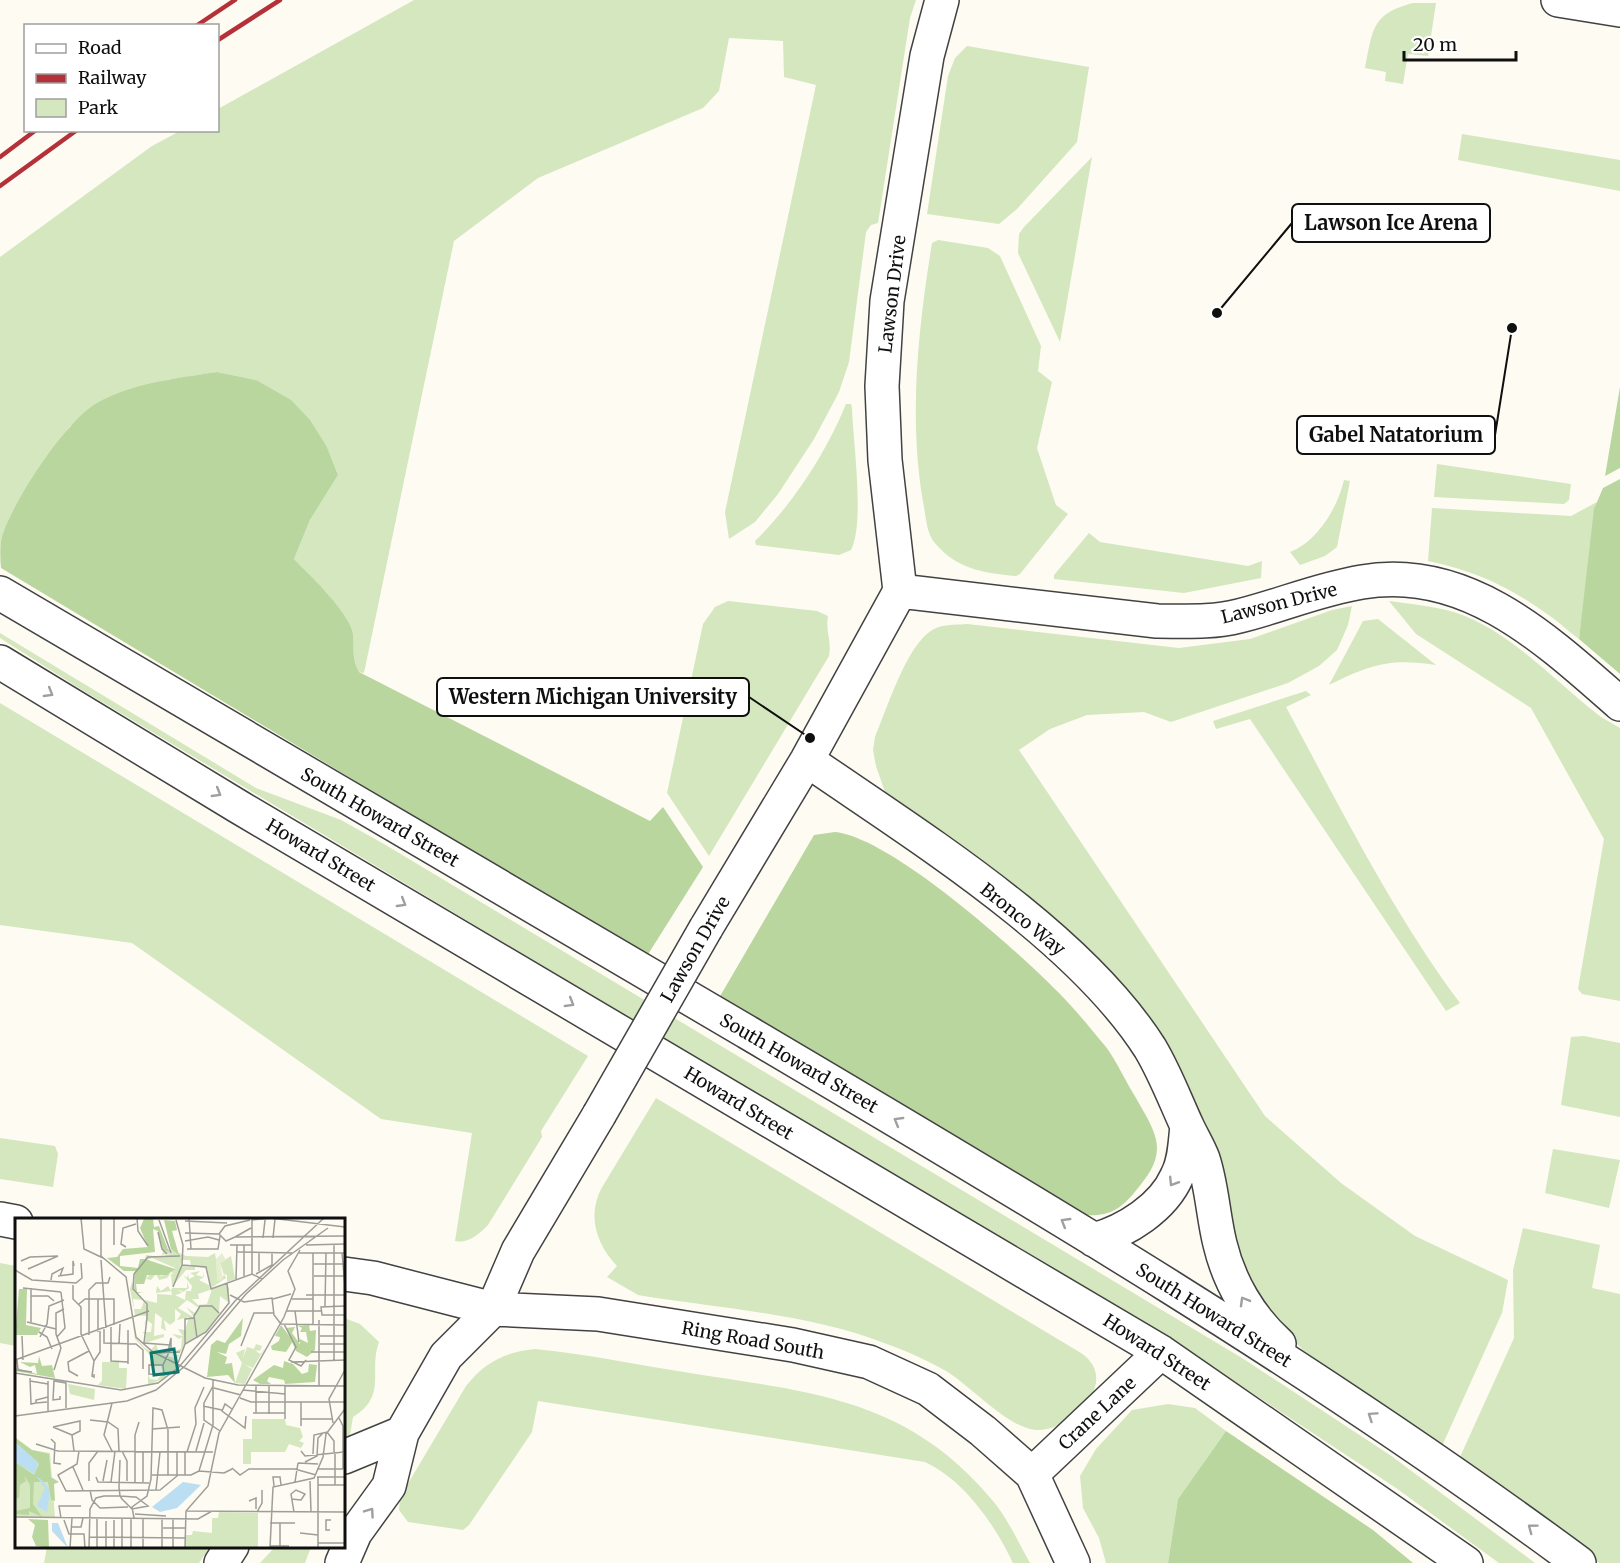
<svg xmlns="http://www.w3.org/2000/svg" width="1620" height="1563" viewBox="0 0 1620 1563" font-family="Merriweather,serif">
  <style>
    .green { fill: #d4e7be }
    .forest { fill: #b9d69e }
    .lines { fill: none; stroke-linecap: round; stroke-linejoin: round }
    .minor-casing { stroke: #424242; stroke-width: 36 }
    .minor { stroke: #fff; stroke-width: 33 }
    .rail { stroke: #b5313a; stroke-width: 4.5 }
    .minor-bridge-casing { stroke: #424242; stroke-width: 36; stroke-linecap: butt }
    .minor-bridge { stroke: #fff; stroke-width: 33 }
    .oneway { stroke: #9f9f9f }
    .labels { text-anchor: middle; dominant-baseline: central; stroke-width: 6; stroke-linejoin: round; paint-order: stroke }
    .street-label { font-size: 18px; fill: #0f0f0f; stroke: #fff }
    .inset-road { fill: none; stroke: #9e9d98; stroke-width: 1.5 }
    .view { fill: #0f766e; fill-opacity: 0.15; stroke: #0f766e; stroke-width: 3 }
    .inset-edge { fill: none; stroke: #0f0f0f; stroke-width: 3 }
    .leader { fill: none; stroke: #0f0f0f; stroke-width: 2 }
    .callout-dot { fill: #0f0f0f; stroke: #fff; stroke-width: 2 }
    .callout { fill: #fff; stroke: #0f0f0f; stroke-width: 2 }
    .callout-label { font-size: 20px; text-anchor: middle; font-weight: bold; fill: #0f0f0f }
  </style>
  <rect width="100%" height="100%" fill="#fefbf3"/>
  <path class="green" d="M414,0H916L910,18L878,223L871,225L866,232L849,362L839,392L814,439L778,494L755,522L729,539L725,512L816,85L784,77L783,41L729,38L719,91L703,108L538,178L454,241L364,673L359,672C349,653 357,641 351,627C341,606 311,576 294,559L310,520L338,475L327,447L256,380L217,372L166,380L123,393L70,426L30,483L1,540L0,554V257L152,146L180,131L218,130V109Z
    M1413,3H1436L1428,56L1408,54L1403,84L1385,81L1386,72L1365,68C1373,30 1371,14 1413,3Z
    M967,46L1089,67L1077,142L1017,209L999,224L927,214L948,76L955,58Z
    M1462,134L1620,160V191L1458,160Z
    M1092,157L1060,342L1018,253L1019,234L1024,227Z
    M938,240L988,248L1000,256L1041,346L1038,371L1052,382L1037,448L1056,505L1068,514L1020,574L1016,576C983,573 956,569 934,542C927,533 926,519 924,507C908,421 918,329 932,243Z
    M846,404H851L852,408C853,441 865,523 851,550L839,555L756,545L755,541C793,504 826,453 846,404Z
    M1437,464L1571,484L1569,500L1564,504L1434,497Z
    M1344,480L1350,481L1337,547L1325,556L1300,565L1290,552C1317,542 1338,507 1344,480Z
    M1597,502L1579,639C1569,632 1560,623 1550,616C1512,588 1474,570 1428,561L1432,508L1571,516Z
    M1089,533L1100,542L1248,566L1262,561L1261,578L1184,593L1054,579V575Z
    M728,601L817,611L828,616C825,631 832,640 829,656L709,856L667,793L703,624L715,607Z
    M1389,601C1411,604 1433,606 1454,612C1510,630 1555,682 1601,717L1620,728V1001L1582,994L1578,989L1604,839L1531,708L1416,634Z
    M1352,606L1348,625L1337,650L1319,666L1288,683L1171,722L1144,712L1087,715L1050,729L1019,750L1265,1116L1341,1183L1415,1236L1508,1280L1502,1313L1442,1446L1304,1351L1263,1310L1241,1264L1232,1216L1206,1134L1185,1086L887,798L876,766L873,750L875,737C887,710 909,635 939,627C948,624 959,625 967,624L1179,648L1250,639L1332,610Z
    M1378,619L1436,665C1389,658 1370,665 1329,685L1363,621Z
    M0,633L256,788L341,820L384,844L1242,1358L1390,1455L1535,1563H1499L1396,1488L1216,1369L82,690L0,638Z
    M1306,691L1311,695L1286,707C1340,807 1392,912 1460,1003L1446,1011L1250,719L1216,729L1213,721Z
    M0,703L588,1056L541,1131L542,1137L536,1147L488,1225C479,1234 468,1244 455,1241L472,1133L381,1119L132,943L0,925Z
    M1584,1036L1620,1043V1117L1561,1105L1571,1037Z
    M656,1098L1081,1353C1122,1381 1071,1432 1036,1430C1008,1428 971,1386 946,1371C927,1360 904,1350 884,1343C810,1314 717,1308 638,1295L607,1277L617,1266C597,1245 587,1217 601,1189Z
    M0,1138L55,1146L58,1154L53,1187L0,1179Z
    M1553,1149L1620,1160L1609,1208L1545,1193Z
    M1523,1228L1600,1245L1592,1288L1620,1294V1563H1599L1460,1457L1514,1338L1513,1270Z
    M0,1263L16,1266V1346L0,1343Z
    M344,1318L360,1324L379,1342C368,1372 388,1395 353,1417L350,1435L344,1439Z
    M535,1349C589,1354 643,1366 696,1374C817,1393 909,1400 993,1501C1008,1519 1018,1542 1030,1563H1013C995,1525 964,1480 925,1462L538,1401L532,1432L469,1525L463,1530L408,1522L399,1510L400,1497L466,1386C485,1362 505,1352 535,1349Z
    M1168,1404L1195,1408L1226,1431L1178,1499L1168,1563H1106L1099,1538L1083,1508L1080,1476L1096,1449L1132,1410Z
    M47,1547V1546L210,1547L199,1563H44Z
    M275,1547V1546L311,1547L305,1563H260Z"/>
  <path class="forest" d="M217,372L256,380L291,400L310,420L327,447L338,475L310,520L294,559C311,576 341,605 351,627C357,641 349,654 359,672L650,821L663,807L703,867L647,956L1,568C0,559 0,550 1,541C9,506 66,420 97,403C132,383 178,378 217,372Z
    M1620,387V468L1605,476Z
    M1620,479V674L1579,639L1594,509L1603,488Z
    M835,832C890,837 1017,950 1058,992C1075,1009 1091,1029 1106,1047C1117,1062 1126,1082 1136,1098C1144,1113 1157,1131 1157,1148C1157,1164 1147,1177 1138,1188C1122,1208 1111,1217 1085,1215L719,998L814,835Z
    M1226,1431L1373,1530L1413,1563H1168L1178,1499Z"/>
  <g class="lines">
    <g class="minor-casing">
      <path id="minor" d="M1558,0L1620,10
        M900,591L1157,621C1184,621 1212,623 1239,616C1280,606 1319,589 1362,582C1467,564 1547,640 1620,704
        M0,593C249,740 498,886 747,1032C1030,1199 1314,1367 1579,1563
        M0,662L239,807L1161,1352L1466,1563
        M807,760C917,836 1078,935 1150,1048C1165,1073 1175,1100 1187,1126C1192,1137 1199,1148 1203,1159C1212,1186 1213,1216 1220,1244C1229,1282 1250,1318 1279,1344
        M706,928L807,760L900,591L885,460L882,386L887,301L927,56L942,0
        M0,1219L16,1222
        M1094,1240C1126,1231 1163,1208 1177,1176C1185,1161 1185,1143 1187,1126
        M344,1274L373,1278L493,1309L598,1314L793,1345L869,1362L928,1389L983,1431L1032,1474L1073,1563
        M344,1457L402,1433
        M1032,1474L1161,1352
        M221,1563L232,1546
        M342,1563L355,1533L389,1486L402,1433L446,1356L493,1309L518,1251L599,1115"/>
    </g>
    <use href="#minor" class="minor"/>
    <path class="rail" d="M196,26L235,0
      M218,40L280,0
      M0,157L36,130
      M0,186L77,130"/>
    <g class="minor-bridge-casing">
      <path id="minor-bridge" d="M599,1115L706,928"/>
    </g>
    <use href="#minor-bridge" class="minor-bridge"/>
  </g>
  <defs><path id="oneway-chevron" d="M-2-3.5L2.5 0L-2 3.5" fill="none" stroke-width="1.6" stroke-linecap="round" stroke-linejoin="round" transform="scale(1.5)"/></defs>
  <g class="oneway">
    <use href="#oneway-chevron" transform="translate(49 693) rotate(31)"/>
    <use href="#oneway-chevron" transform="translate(217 793) rotate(31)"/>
    <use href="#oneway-chevron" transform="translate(402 903) rotate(31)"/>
    <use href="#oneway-chevron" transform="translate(570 1003) rotate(31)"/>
    <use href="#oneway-chevron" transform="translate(898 1121) rotate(-150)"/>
    <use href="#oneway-chevron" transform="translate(1173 1182) rotate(122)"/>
    <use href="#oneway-chevron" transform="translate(1065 1222) rotate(-149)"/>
    <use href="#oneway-chevron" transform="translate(1244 1301) rotate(-120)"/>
    <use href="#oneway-chevron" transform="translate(1372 1416) rotate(-146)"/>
    <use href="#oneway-chevron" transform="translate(370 1512) rotate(-55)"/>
    <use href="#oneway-chevron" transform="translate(1532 1528) rotate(-143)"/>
  </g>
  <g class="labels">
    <g class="street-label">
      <text transform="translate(892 294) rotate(-83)">Lawson Drive</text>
      <text transform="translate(1279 603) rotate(-14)">Lawson Drive</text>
      <text transform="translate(380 817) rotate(30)">South Howard Street</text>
      <text transform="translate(321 855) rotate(31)">Howard Street</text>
      <text transform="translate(1023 919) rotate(39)">Bronco Way</text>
      <text transform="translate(695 949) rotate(-60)">Lawson Drive</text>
      <text transform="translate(799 1063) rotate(30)">South Howard Street</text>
      <text transform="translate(739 1103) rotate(31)">Howard Street</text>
      <text transform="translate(1214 1315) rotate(32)">South Howard Street</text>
      <text transform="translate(753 1340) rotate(10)">Ring Road South</text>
      <text transform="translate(1157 1352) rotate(33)">Howard Street</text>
      <text transform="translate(1097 1413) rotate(-43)">Crane Lane</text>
    </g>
  </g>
  <g transform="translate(15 1218)">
    <rect width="330" height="330" fill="#fefbf3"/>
    <path d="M155,31L171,38L193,39L200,35L204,63L209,57L205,45L216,38L220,61L212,64V57L209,56L211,60L196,70L192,50L176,48L175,42H167L164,53L167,48L180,49V52H171L157,69L156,55L152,60L144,62L141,56L136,62L131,61L137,54L147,58L150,55L159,56L156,54L160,50L137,40L132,42L138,44H129L131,37L147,39L157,35L147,37L148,33ZM185,53L181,57L188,59V54L189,59L184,62L194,67L195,72L183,76L184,81H177L183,87L192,86L197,71L211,66L214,70L213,84L205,78L204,95L206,93L201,102L192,113L171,125L170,116L169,127L167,132L165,134L162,135H155V121L156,134L166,131L167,119L164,121L157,116L168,118L163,111L170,112L174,99L162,102L166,96L160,91V103L155,107L149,102L151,113L146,110L147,100L140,95L139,118L149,116V119L130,125L131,116L127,114H136L137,106L132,102L129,107L132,98L120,97L115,71L117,64L118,73L128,82L118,81L119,91H126L129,83L133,91L130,82L142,85V76L157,77L156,73L141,75L142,68L146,73L153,68L156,73L157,70H172V64L174,70L168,74L162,71L167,75L160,77L170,82L171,73H176L177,68L168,57L172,60L173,56L174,61L180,58L175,55ZM172,82L184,90L180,95L171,89L180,100L163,90ZM118,102L120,119L130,130L135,133L141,126L144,135L159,140L165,135L161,144L165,147L150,160L133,167V156L135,161L142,162L148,155L146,148H134L137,139L120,121L119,115ZM241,126L247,128L245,133L240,132L245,136L250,130L238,150L229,146L237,151L230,166L220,165L227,145L221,135L230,131L228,140L232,129L239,131ZM87,144H104V150H112L111,171L83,167L87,163ZM53,166L80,171L79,182L55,176ZM237,201H270L271,207L285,210L288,219L284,223L289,225L286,230L274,226L270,234H236V246H228V221H237ZM0,219L17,232L35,235L40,300L0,299ZM204,294L243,295V330H170V317H177L178,313L197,315V300H203Z" fill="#d4e7be" fill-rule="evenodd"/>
    <path d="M129,1H138L139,9L144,8L154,34L148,32L143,13L138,11L140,34L105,38V48L123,50L125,41H130L160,51L152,57H132L129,66H121L122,74L129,75H121L119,73L120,53H109L92,40L102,39L108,31L133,29L125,10ZM149,2L160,3L162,12L157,13L164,37L156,31ZM4,71H12L11,107L26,110L22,117H0ZM228,100L226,118L214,126L211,136L202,134L212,139L210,146L217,145L220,165L213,157L192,159L196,127L202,122L210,125ZM266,107L278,123L271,134L257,132L256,128L264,123L265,119L260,118ZM294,107L295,113L301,112L300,132L292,139L281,133L271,110L280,109L277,115L285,126V121L293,125L291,114H285L287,110L283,108ZM24,138L27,148L37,147L40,160L0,153L2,150L22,156L20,147L15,149L5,144L23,145ZM269,143L278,146L287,156L293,154L294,146L302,147L300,164L270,166L269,162L254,159L252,163L256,166H245L238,162L259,147L268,150ZM0,220L17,232L34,236L36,259L44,264L39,266L40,283L36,282L33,264H19L18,286L27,299L14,293V297L0,296V293L15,290V267L9,257L11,263L5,267L4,280L0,281V244L19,257L24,246L0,224ZM13,301L33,302L34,330L21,328L17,319L20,307Z" fill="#b9d69e"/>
    <path d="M207,35L211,42L205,45L208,61L202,63L201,41Z" fill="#e4eecf"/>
    <path d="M0,224L23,244L20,256L0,244ZM21,258L28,263L35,273L32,294L22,288L30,270ZM168,264L186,267L162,290L145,294L137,289ZM37,305H43L53,330L37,313Z" fill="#bbdef2"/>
    <path class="inset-road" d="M66,0L69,31L88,40M122,0L123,13L133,28M174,0L176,31M237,0V56M255,0L330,9M144,2L156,35M161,2L168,27L167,47M237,2L256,0M170,3L212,5M143,14L147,31L152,36M170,15L204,16M204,16L211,23L220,19L330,18M204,16L210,8L235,2M220,19L236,10M248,20L250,2M258,20L260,1M99,23V27V0M170,23L193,19L204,22M319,26V142M215,27H237M229,27V58M291,27L330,26M111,29L106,26L108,10L121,6M172,31H203L205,18M221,34L277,35M244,35V53M284,35H330M327,35L330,68M86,38L111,59L121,119L138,134L190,160L223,167L330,168M86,38V0M86,42L91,110M6,43L15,39L43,38M299,46H330M167,47L191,49L196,71L237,56L247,61M13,51L43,38M0,52L17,62L61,65L67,60L66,45M241,56L257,47V35M43,58L58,56V43L59,48M299,58H330M221,61L222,27M36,62L37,56L48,50L45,58M58,67V81L66,89V116L79,143L77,158L79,159V156M158,69L167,47M8,70L46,74M16,70V104M215,77L229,84L257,80L259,97L266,106L330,107M291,77H330M16,78H33L39,83M83,81V114M258,81L276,76M277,81H298M64,86L70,81H99V107M310,88L311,35M330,88L306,89L307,97H330M272,93H306M280,93L284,124M132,100V86L118,71L119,56L133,39L165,38M132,100L129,125L155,127M12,104L41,111M269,106L281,129L274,142L286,148L291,142M298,107V35M96,109V143L113,144M89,111V125L121,126L128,132V151M24,114L32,119L37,131M74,117V72L81,65H93L95,59M7,118L8,142M305,118H330M25,119L32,106L34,88L49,82M42,119L50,110L46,74M182,120L179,98L185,88H197L204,95M104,125L105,106M170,126V101L179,100M305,126H330M226,128L239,95H258M296,134H330M144,135L165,134M0,142L134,93M2,142L3,152L17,154M79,143L85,134V113M276,144L330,142M163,145L170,126L191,114L214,85L212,65M113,146V112M148,147H134V156L149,157L148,147L156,130V120L153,134M39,152L46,130L41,116V95L49,91M0,155L106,172L143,165L164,149L220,83L309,0M63,158L54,153L53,144L74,133M15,160L16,186L21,185M15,163L33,166M198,168L189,185V202L205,213M270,168V201M304,168V102M199,170L226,177M228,172L270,176M45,178V181L38,182L39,163L51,165V190M225,180L236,184H330M32,184L21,185V182L33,179M286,184V208M188,188L207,192M217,191L210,186L207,193L230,210L231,198M33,194V163M238,195H270M241,195V168M254,196V168M0,198L112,183L141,172L170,148L231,76L268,42L313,10M324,200L328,208V251M286,201H317M75,202L93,204L103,211L104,233M318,205L314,181L330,152M38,209L65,203V213L57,217L59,233M38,209L57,217M137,211L165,209M36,221L40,225L39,245L46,246M21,226L43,233L198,234M64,233L62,246L43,257L51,273L145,272L162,258V234M97,233L89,217L97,185M107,233L112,243V263M181,233L189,205M286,233L290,238L329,234M172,234L181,206L180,190L189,169M298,236L299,217L312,214L319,223V234M290,244L302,238L303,220L308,215M283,245L303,246M58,249L68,272M217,250L225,257L234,251H280L301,257M302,251H328M184,253L198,207V162M137,257H176L184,253L209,255L217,251M170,257V234M81,259L83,264L134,265M302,259H330M74,263V245L83,233M88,263L92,242M295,263L296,294M96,264L100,233M120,264V217L124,204M128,264V234M280,264L283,245M303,267H330M320,267V234M259,268L258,259H265L266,267M75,272L77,282L85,290L113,289M141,272L145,234M276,281L286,282L290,276L281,272L276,276L279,294M234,283L241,280V291M172,293L330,294M242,294L247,285V272V277M120,296L151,298M0,299L183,301L197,293M46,300L44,288H66M116,300V330M119,300L117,289L132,278L136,261L138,190L147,192L153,212V257M128,300V330M158,300V330M147,301V330M49,302L54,316H69L70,330M255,305H280M265,305V330M57,309H66L68,300M148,310H170M315,312H311V302H316M285,315L303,317M74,319L170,320M303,325H330M255,328H274M55,330L57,300M74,330L75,291L81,280L89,278H105L119,279H121L133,288L117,291L107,281L105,278L104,269L105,242M82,330V300M91,330V303M99,330V302M107,330V300M170,330L171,293L193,268L204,215L269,99L280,71L273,53L285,32M255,330L258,269L299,260L308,239L311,216L330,191M303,330V259"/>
    <path class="view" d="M159,131L163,154L139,157L136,135Z"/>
    <rect width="330" height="330" class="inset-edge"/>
  </g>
  <path class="leader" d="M1217 313L1292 223M1512 328L1495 435M810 738L749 697"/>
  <g class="callout-dot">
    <circle cx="1217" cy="313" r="6"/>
    <circle cx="1512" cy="328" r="6"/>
    <circle cx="810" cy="738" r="6"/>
  </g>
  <g class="callout">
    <rect x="1292" y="204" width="198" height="38" rx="6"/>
    <rect x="1297" y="416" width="198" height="38" rx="6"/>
    <rect x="437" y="678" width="312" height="38" rx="6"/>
  </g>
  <g class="callout-label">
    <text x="1391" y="230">Lawson Ice Arena</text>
    <text x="1396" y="442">Gabel Natatorium</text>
    <text x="593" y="704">Western Michigan University</text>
  </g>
  <rect x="24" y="24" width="195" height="108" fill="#ffffff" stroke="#9f9f9f" stroke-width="1.5"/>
  <rect x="36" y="44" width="30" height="9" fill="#ffffff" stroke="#9f9f9f" stroke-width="1.5"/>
  <text x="78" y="54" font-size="18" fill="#0f0f0f">Road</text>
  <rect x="36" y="74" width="30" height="9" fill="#b5313a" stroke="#9f9f9f" stroke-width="1.5"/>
  <text x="78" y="84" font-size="18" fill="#0f0f0f">Railway</text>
  <rect x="36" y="99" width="30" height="18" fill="#d4e7be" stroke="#9f9f9f" stroke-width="1.5"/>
  <text x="78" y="114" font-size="18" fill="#0f0f0f">Park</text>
  <path d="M1404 51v9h112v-9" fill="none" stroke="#0f0f0f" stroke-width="3"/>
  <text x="1413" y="51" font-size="18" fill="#0f0f0f" stroke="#ffffff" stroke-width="4.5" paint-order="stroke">20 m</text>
</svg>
